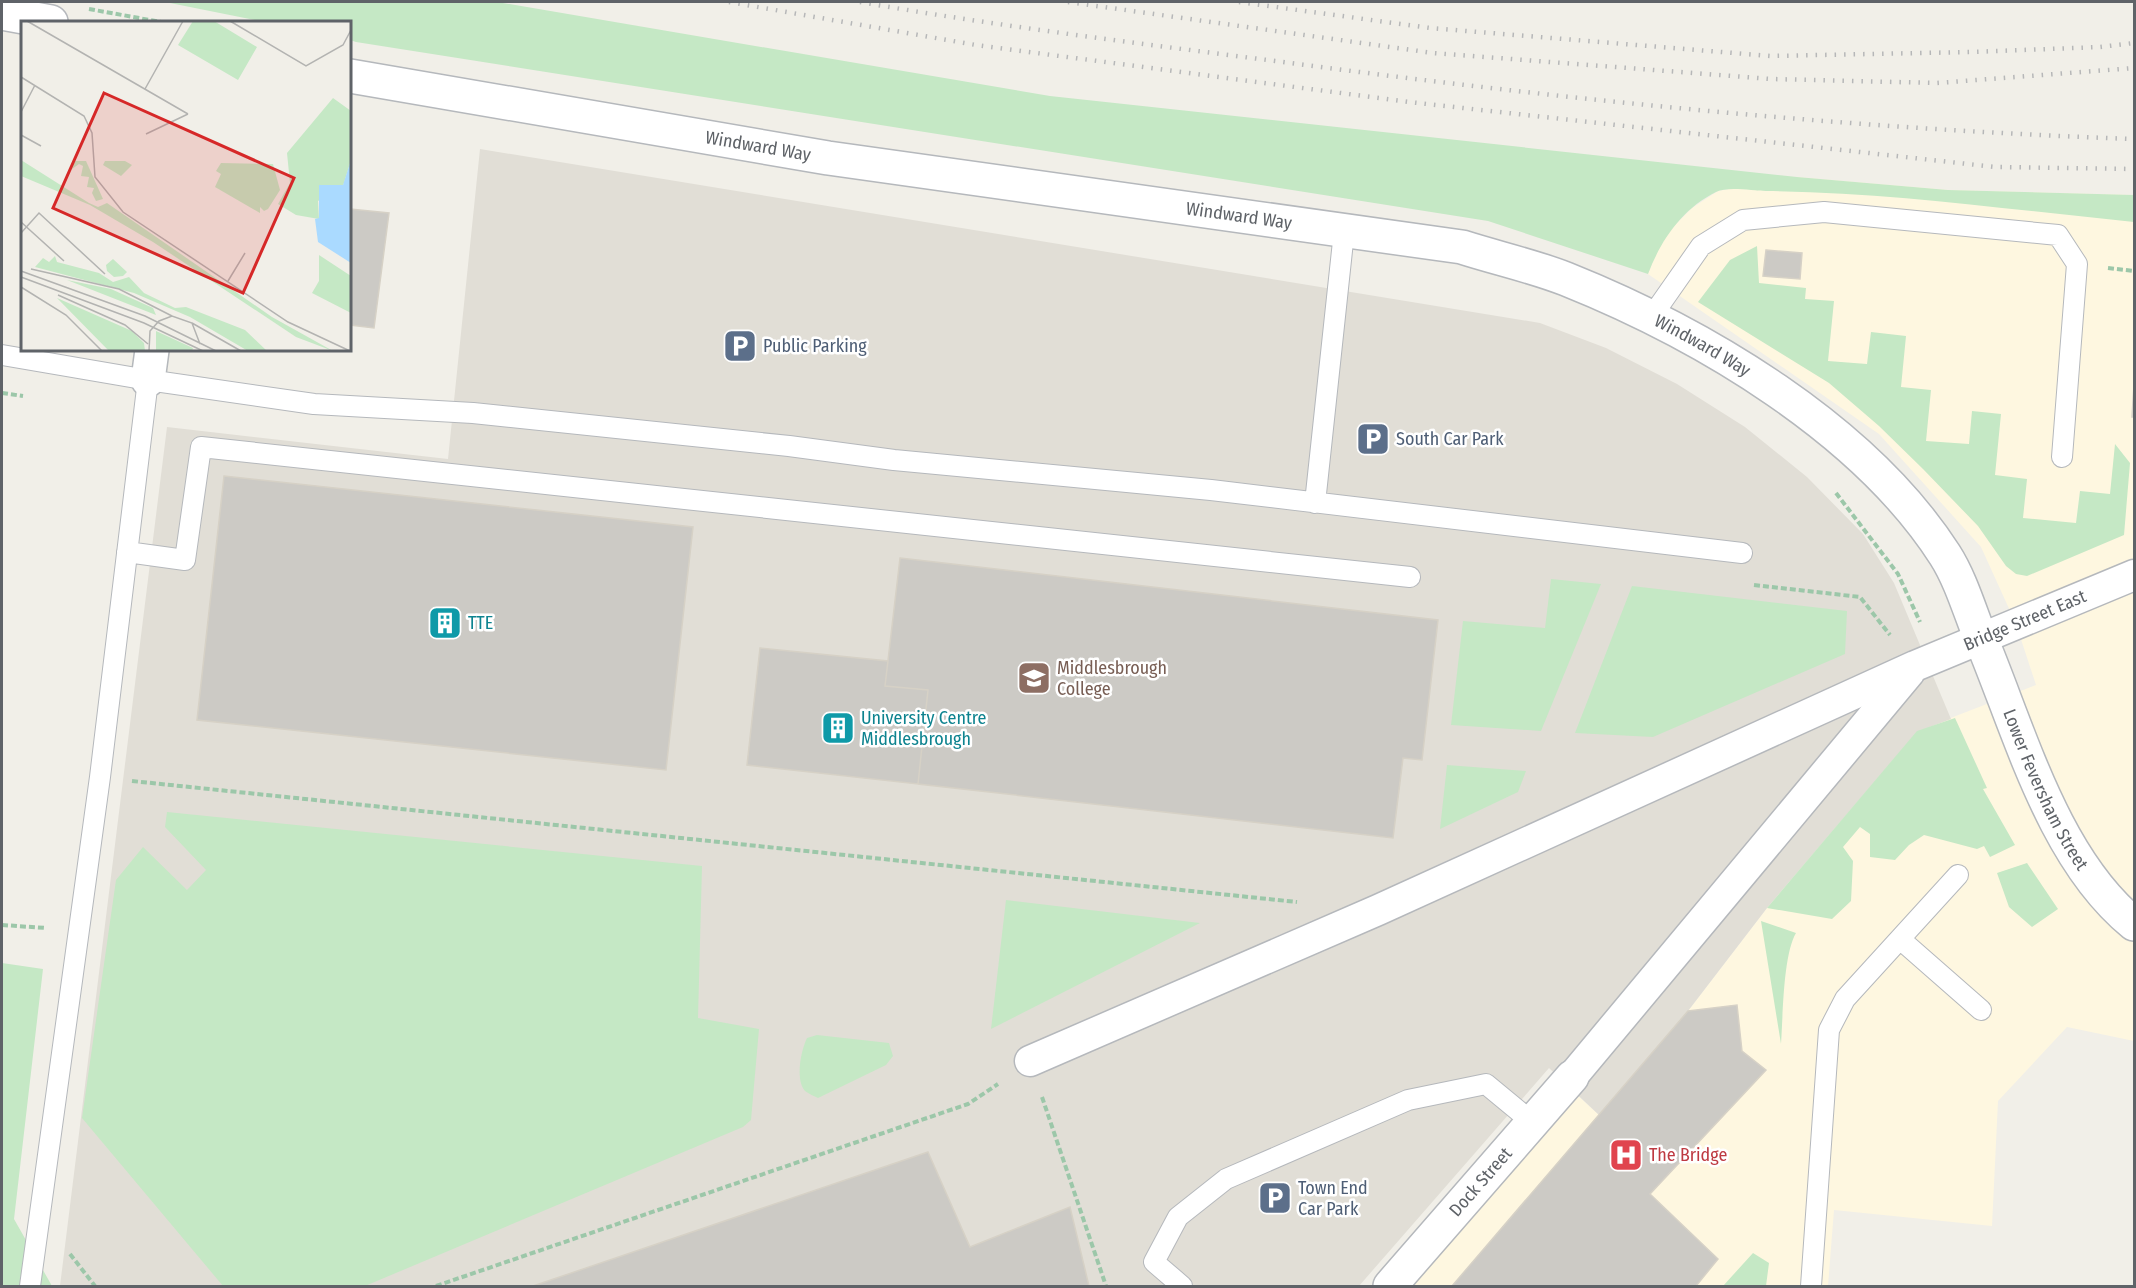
<svg xmlns="http://www.w3.org/2000/svg" width="2136" height="1288" viewBox="0 0 2136 1288" font-family="'Fira Sans Condensed',sans-serif">
  <style>
    .commercial { fill: #fef7e0 }
    .education { fill: #e1ded6 }
    .green { fill: #c5e8c5 }
    .building { fill: #cccac5; stroke: #d6d1c6; stroke-width: 1.5 }
    .lines { fill: none; stroke-linecap: round; stroke-linejoin: round }
    .service-casing { stroke: #b5b8bc; stroke-width: 22 }
    .pedestrian-casing { stroke: #b5b8bc; stroke-width: 33 }
    .minor-casing { stroke: #b5b8bc; stroke-width: 36 }
    .tertiary-casing { stroke: #b5b8bc; stroke-width: 36 }
    .path { stroke: #9cc7a9; stroke-width: 4; stroke-dasharray: 6 3; stroke-linecap: butt }
    .service { stroke: #fff; stroke-width: 20 }
    .pedestrian { stroke: #fff; stroke-width: 30 }
    .minor { stroke: #fff; stroke-width: 33 }
    .tertiary { stroke: #fff; stroke-width: 33 }
    .rail { stroke: #b6b7b8; stroke-width: 4.5; stroke-dasharray: 1.5 8; stroke-linecap: butt }
    .labels { text-anchor: middle; dominant-baseline: central; stroke-width: 5; stroke-linejoin: round; paint-order: stroke }
    .street-label { font-size: 18px; fill: #5f6368; stroke: #fff }
    .service-label { font-size: 18px; fill: #4e5e75; stroke: #fff; text-anchor: start }
    .culture-label { font-size: 18px; fill: #0d838f; stroke: #fff; text-anchor: start }
    .education-label { font-size: 18px; fill: #785e54; stroke: #fff; text-anchor: start }
    .health-label { font-size: 18px; fill: #be3a42; stroke: #fff; text-anchor: start }
    .inset-road { fill: none; stroke: #b3b3b1; stroke-width: 1.5 }
    .view { fill: #d62828; fill-opacity: 0.15; stroke: #d62828; stroke-width: 3 }
    .inset-edge { fill: none; stroke: #5f6368; stroke-width: 3 }
  </style>
  <rect width="100%" height="100%" fill="#f1efe8"/>
  <path class="commercial" d="M1797,177L1948,190L2134,195V1041L2067,1027L1998,1101L1992,1226L1834,1210L1828,1286H1381L1575,1093L1599,1115L1688,1011L1767,908L1917,731L2036,685L2016,624L1981,547L1879,434L1648,274L1657,250L1672,228L1692,208L1718,191Z"/>
  <path class="education" d="M480,149L1540,323L1606,348L1677,384L1745,427L1807,477L1863,534L1894,583L1951,719L1917,732L1767,908L1688,1011L1599,1115L1549,1068L1359,1286H60L167,427L448,459Z"/>
  <path class="green" d="M165,2H497L1050,96L1797,177L1948,190L2134,195V222C2012,210 1889,192 1766,191C1753,191 1728,186 1716,192C1682,209 1661,240 1648,274L1488,221L356,42L350,40V22H265Z
    M1757,246L1759,283L1806,288L1805,299L1834,301L1828,361L1867,364L1871,332L1906,336L1901,387L1931,390L1926,441L1969,444L1972,411L2001,414L1995,475L2027,479L2023,518L2076,523L2080,491L2110,494L2115,444L2130,463L2124,535L2027,576L2016,574L2006,566L1978,526L1923,469L1879,426L1829,383L1698,302L1730,260Z
    M1551,579L1601,584L1541,731L1451,725L1463,621L1545,628Z
    M1632,586L1847,611L1845,654L1653,737L1575,733Z
    M1955,718L1987,788L1983,789L2015,845L1990,857L1984,846L1977,849L1924,835L1909,845L1895,860L1870,857V834L1860,827L1843,847L1853,861L1851,901L1832,919L1767,908L1917,731Z
    M1447,765L1526,771L1518,792L1440,829Z
    M167,812L702,866L698,1018L759,1029L751,1120L743,1127L365,1286H223L82,1118L116,880L143,847L187,890L206,870L165,827Z
    M2027,863L2058,909L2032,927L2009,907L1997,873Z
    M1006,900L1200,923L991,1029Z
    M1761,921L1796,933C1783,955 1783,1016 1781,1044Z
    M2,963L43,969L14,1219L52,1286H2Z
    M817,1035L889,1043L893,1056L886,1065L818,1098C814,1096 809,1094 805,1091C795,1080 801,1050 807,1038Z
    M1753,1253L1769,1263L1766,1286H1723Z"/>
  <path class="building" d="M350,209L389,213L374,328L350,325Z
    M1766,250L1802,253L1800,279L1763,276Z
    M2134,385V417H2132Z
    M224,476L693,527L666,770L197,720Z
    M900,558L1438,620L1422,760L1403,758L1393,838L918,784L928,690L885,686Z
    M760,648L888,661L885,686L928,690L918,784L747,765Z
    M1737,1005L1742,1051L1766,1070L1650,1194L1718,1259L1696,1286H1452L1688,1011Z
    M928,1152L970,1247L1070,1207L1089,1286H533Z"/>
  <g class="lines">
    <g class="service-casing">
      <path id="service" d="M1652,316L1701,246L1743,220L1824,212L2058,235L2077,264L2062,457
        M2,355L148,380L314,404L473,413L789,446L894,460L1211,490L1742,553
        M1315,503L1344,232
        M127,552L185,560L201,447L1410,577
        M1900,939L1981,1010
        M30,1286L100,777L148,380
        M1182,1286L1154,1262L1178,1217L1226,1179L1408,1100L1486,1084L1532,1122
        M1811,1286L1829,1030L1845,999L1958,875"/>
    </g>
    <g class="pedestrian-casing">
      <g id="pedestrian">
        <path id="s1" d="M1030,1061L1378,910L1915,666L2134,575"/>
        <path d="M1572,1077L1909,673"/>
      </g>
    </g>
    <g class="minor-casing">
      <g id="minor">
        <path d="M148,380L152,350"/>
        <path id="s2" d="M1981,639C2020,732 2053,858 2134,924"/>
        <path id="s3" d="M1390,1286L1572,1077"/>
      </g>
    </g>
    <g class="tertiary-casing">
      <g id="tertiary">
        <path d="M2,13L51,22"/>
        <path id="s4" d="M350,76L828,158L1462,247C1496,258 1533,266 1566,279C1703,334 1864,429 1945,555C1961,580 1970,612 1981,639"/>
      </g>
    </g>
    <path class="path" d="M89,9L161,22
      M2108,268L2134,271
      M2,393L23,396
      M1836,493L1898,574L1920,622
      M1754,585L1860,597L1890,635
      M132,781L1297,902
      M2,925L46,928
      M1042,1097L1106,1286
      M70,1254L95,1286
      M436,1286L968,1104L998,1084"/>
    <use href="#service" class="service"/>
    <use href="#pedestrian" class="pedestrian"/>
    <use href="#minor" class="minor"/>
    <use href="#tertiary" class="tertiary"/>
    <path class="rail" d="M729,2L976,45L1409,102L1995,167L2134,169
      M860,2C998,26 1136,43 1275,61C1560,99 1847,129 2134,139
      M1068,2L1433,53L1771,79L1937,83L2134,68
      M1239,2L1430,28L1770,56L1971,52L2100,47L2134,43"/>
  </g>
  <defs>
    <g id="parking-square" transform="scale(1.725)"><rect x="-9" y="-9" width="18" height="18" rx="4" fill="#5c6f8a" stroke="#fff"/><path d="M-3.5-5.5H1a3.5 3.5 0 0 1 0 7H-1V5.5H-3.5ZM-1-3.4V-.6H.8a1.4 1.4 0 0 0 0-2.8Z" fill="#fff"/></g>
    <g id="building-square" transform="scale(1.725)"><rect x="-9" y="-9" width="18" height="18" rx="4" fill="#0f9aa8" stroke="#fff"/><path d="M-4-6H4V6H1V3H-1V6H-4ZM-2.5-4.3h1.7v1.8h-1.7ZM.8-4.3h1.7v1.8H.8ZM-2.5-1h1.7V.8h-1.7ZM.8-1h1.7V.8H.8Z" fill="#fff"/></g>
    <g id="university-square" transform="scale(1.725)"><rect x="-9" y="-9" width="18" height="18" rx="4" fill="#8d6e63" stroke="#fff"/><path d="M0-5L7-2L0 1L-7-2ZM-4 1L0 2.5L4 1V4Q0 6-4 4Z" fill="#fff"/></g>
    <g id="hospital-square" transform="scale(1.725)"><rect x="-9" y="-9" width="18" height="18" rx="4" fill="#e0444e" stroke="#fff"/><path d="M-5-5h3v3.5h4V-5h3V5h-3V1.5h-4V5h-3Z" fill="#fff"/></g>
  </defs>
  <g fill-rule="evenodd">
    <use href="#parking-square" x="740" y="346"/>
    <use href="#parking-square" x="1373" y="439"/>
    <use href="#building-square" x="445" y="623"/>
    <use href="#university-square" x="1034" y="678"/>
    <use href="#building-square" x="838" y="728"/>
    <use href="#hospital-square" x="1626" y="1155"/>
    <use href="#parking-square" x="1275" y="1198"/>
  </g>
  <g class="labels">
    <g class="street-label">
      <text stroke="none"><textPath href="#s4" startOffset="414">Windward Way</textPath></text>
      <text stroke="none"><textPath href="#s4" startOffset="900">Windward Way</textPath></text>
      <text stroke="none"><textPath href="#s4" startOffset="1386">Windward Way</textPath></text>
      <text stroke="none"><textPath href="#s1" startOffset="1088">Bridge Street East</textPath></text>
      <text stroke="none"><textPath href="#s2" startOffset="164">Lower Feversham Street</textPath></text>
      <text stroke="none"><textPath href="#s3" startOffset="138">Dock Street</textPath></text>
    </g>
    <g class="service-label">
      <text x="763" y="346">Public Parking</text>
      <text x="1396" y="439">South Car Park</text>
      <text x="1298" y="1188">Town End<tspan x="1298" dy="21">Car Park</tspan></text>
    </g>
    <g class="culture-label">
      <text x="468" y="623">TTE</text>
      <text x="861" y="718">University Centre<tspan x="861" dy="21">Middlesbrough</tspan></text>
    </g>
    <g class="education-label">
      <text x="1057" y="668">Middlesbrough<tspan x="1057" dy="21">College</tspan></text>
    </g>
    <g class="health-label">
      <text x="1649" y="1155">The Bridge</text>
    </g>
  </g>
  <g transform="translate(21 21)">
    <rect width="330" height="330" fill="#f1efe8"/>
    <path d="M172,0H193L236,26L217,59L157,24ZM312,77L330,90V139L322,165L297,180L298,198L275,194L257,183L269,162L266,132ZM0,139L68,182L77,186L86,182L251,296L312,330L275,316L132,221L69,184L0,155ZM54,140H65L82,178L75,180L71,172L73,167L66,166L68,156L60,155L62,145L58,143L51,148ZM84,140H104L111,144L100,155L82,144ZM200,142L252,143L259,169L247,188L243,190L239,186V192L194,166L200,153L195,150ZM298,234L330,255V292L291,272L298,260ZM34,235L36,241L78,252L92,261L108,256L123,272L154,287L165,286L224,309L246,330H227L169,296L113,272L14,246L22,237L28,241ZM92,238L106,251L102,255L93,256L86,250L85,244ZM46,259L90,268L132,287L135,294ZM36,277L111,310L123,322L124,330H88ZM135,310L172,327L171,330H135Z" fill="#c5e8c5"/>
    <path d="M330,139V242L297,221L294,198L298,197V164H322Z" fill="#aadaff"/>
    <path class="inset-road" d="M6,0L167,93M209,0L285,45L322,24L330,9M0,56L63,95L71,112L74,156L102,191L267,301L329,330M124,68L162,0M0,91L14,64M125,113L167,93M0,114L20,125M0,201L43,240M0,212L18,192L84,253M10,248L98,268L151,295M0,250L124,295L195,330M0,256L123,302L182,330M207,260L224,232M0,266L45,294L81,330M37,274L104,304L127,323M171,302L220,330M128,330L129,310L138,300L151,295L171,302L179,323"/>
    <path class="view" d="M83,72L273,157L222,272L32,187Z"/>
    <rect width="330" height="330" class="inset-edge"/>
  </g>
  <rect width="2136" height="1288" fill="none" stroke="#5f6368" stroke-width="6"/>
</svg>
